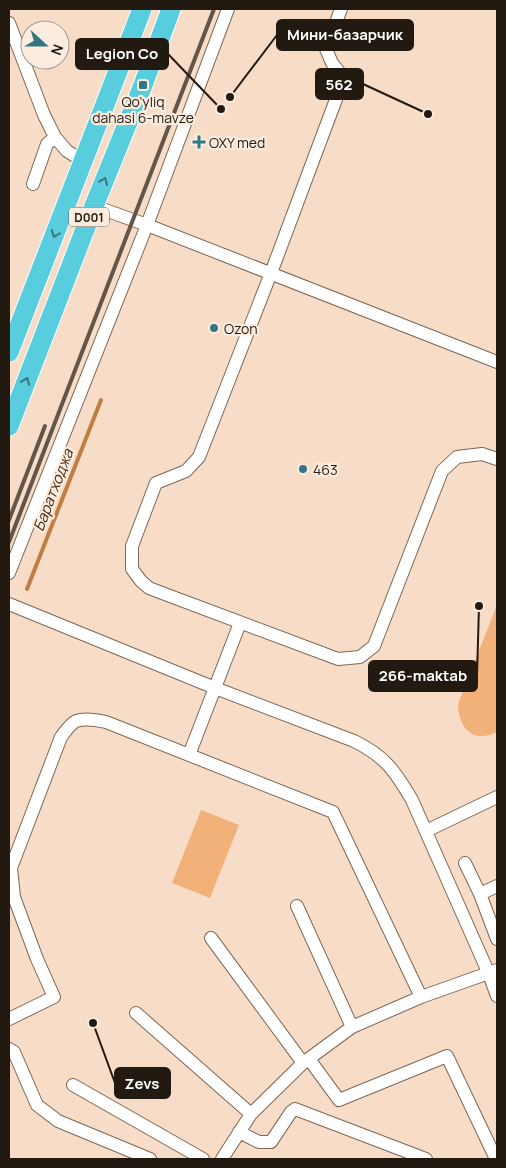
<svg xmlns="http://www.w3.org/2000/svg" width="506" height="1168" viewBox="0 0 506 1168" font-family="Manrope,sans-serif">
  <style>
    .garden { fill: #f3b17a }
    .lines { fill: none; stroke-linecap: round; stroke-linejoin: round }
    .stream { stroke: #c17e42; stroke-width: 4 }
    .minor-casing { stroke: #7e6754; stroke-width: 14 }
    .highway-casing { stroke: #fff; stroke-width: 21 }
    .minor { stroke: #fff; stroke-width: 12 }
    .highway { stroke: #57cdde; stroke-width: 19 }
    .rail { stroke: #645549; stroke-width: 4 }
    .oneway { stroke: #3c7378 }
    .poi-dot { fill: #317883; stroke: #fcecdf; stroke-width: 2 }
    .labels { text-anchor: middle; dominant-baseline: central; stroke-width: 4.5; stroke-linejoin: round; paint-order: stroke }
    .shield { fill: #fcecdf; stroke: #63584f; stroke-width: 1 }
    .shield-label { font-size: 12px; font-weight: bold; fill: #221911 }
    .poi-label { font-size: 14px; fill: #221911; stroke: #fcecdf; text-anchor: start }
    .water-label { font-size: 15px; font-style: italic; fill: #462910; stroke: #fcecdf }
    .leader { fill: none; stroke: #221911; stroke-width: 2 }
    .callout-dot { fill: #221911; stroke: #fcecdf; stroke-width: 2 }
    .callout { fill: #221911; stroke: #221911; stroke-width: 2 }
    .callout-label { font-size: 15px; text-anchor: middle; font-weight: bold; fill: #fff }
  </style>
  <rect width="100%" height="100%" fill="#f7dcc7"/>
  <path class="garden" d="M497,605V732C474,744 458,728 458,704Z
    M201,810L239,825L210,898L172,883Z"/>
  <g class="lines">
    <path class="stream" d="M27,589L101,400"/>
    <g class="minor-casing">
      <path id="minor" d="M341,9L326,49L332,63L344,78L271,273L199,457L186,471L156,483L132,546V569L141,581L149,588L162,593L338,659L360,657L374,646L442,471L457,457L482,454L497,459
        M9,23L44,115L55,137L67,151L83,161
        M33,184L47,144L55,137
        M94,206L147,225L497,362
        M9,573L147,225L228,9
        M9,604L215,688L354,741C385,756 395,771 412,800L489,974L497,996
        M189,755L240,623
        M426,831L497,797
        M465,863L480,894L497,886
        M480,894L497,939
        M297,906L352,1027
        M211,938L303,1063
        M136,1013L251,1114
        M9,1019L54,997L37,959L14,897L11,868L61,737C65,732 70,724 76,721C84,718 97,720 106,722L333,812L421,997
        M9,1049L14,1052L37,1105L58,1121L150,1159
        M309,1059L339,1100L447,1056L496,1159
        M73,1085L203,1159
        M239,1132L259,1142H271L291,1112L295,1109L426,1159
        M222,1159L251,1114L303,1063L352,1027L421,997L497,970"/>
    </g>
    <g class="highway-casing">
      <path id="highway" d="M9,352L142,9
        M9,426L94,206L143,85L171,9"/>
    </g>
    <use href="#minor" class="minor"/>
    <use href="#highway" class="highway"/>
    <path class="rail" d="M9,520L45,426
      M9,542L214,9"/>
  </g>
  <defs><path id="oneway-chevron" d="M-2-3.5L2.5 0L-2 3.5" fill="none" stroke-width="1.6" stroke-linecap="round" stroke-linejoin="round" transform="scale(1.25)"/></defs>
  <g class="oneway">
    <use href="#oneway-chevron" transform="translate(104 181) rotate(-67)"/>
    <use href="#oneway-chevron" transform="translate(55 234) rotate(111)"/>
    <use href="#oneway-chevron" transform="translate(26 381) rotate(-69)"/>
  </g>
  <g class="poi-dot">
    <rect x="138" y="80" width="10" height="10" rx="2.5"/>
    <path d="M196.5 134.5h5v5h5v5h-5v5h-5v-5h-5v-5h5z"/>
    <circle cx="214" cy="328" r="5"/>
    <circle cx="303" cy="469" r="5"/>
  </g>
  <g class="labels">
    <rect class="shield" x="69" y="207.5" width="40" height="19" rx="4"/>
    <g class="shield-label">
      <text x="89" y="217">D001</text>
    </g>
    <g class="poi-label">
      <text x="143" y="101" text-anchor="middle">Qo'yliq<tspan x="143" dy="16">dahasi 6-mavze</tspan></text>
      <text x="209" y="142">OXY med</text>
      <text x="224" y="328">Ozon</text>
      <text x="313" y="469">463</text>
    </g>
    <g class="water-label">
      <text transform="translate(53 490) rotate(-69)">Баратходжа</text>
    </g>
  </g>
  <path class="leader" d="M230 97L277 35M221 109L168 54M428 114L363 84M479 606L477 676M93 1023L115 1083"/>
  <g class="callout-dot">
    <circle cx="230" cy="97" r="5"/>
    <circle cx="221" cy="109" r="5"/>
    <circle cx="428" cy="114" r="5"/>
    <circle cx="479" cy="606" r="5"/>
    <circle cx="93" cy="1023" r="5"/>
  </g>
  <g class="callout">
    <rect x="277" y="20" width="136" height="30" rx="5"/>
    <rect x="76" y="39" width="92" height="30" rx="5"/>
    <rect x="316" y="69" width="47" height="30" rx="5"/>
    <rect x="369" y="661" width="108" height="30" rx="5"/>
    <rect x="115" y="1068" width="55" height="30" rx="5"/>
  </g>
  <g class="callout-label">
    <text x="345" y="40">Мини-базарчик</text>
    <text x="122" y="59">Legion Co</text>
    <text x="339" y="90">562</text>
    <text x="423" y="681">266-maktab</text>
    <text x="142" y="1089">Zevs</text>
  </g>
  <rect width="506" height="1168" fill="none" stroke="#221911" stroke-width="20"/>
  <g transform="translate(45 45) rotate(111)"><circle r="24" fill="#fcecdf" stroke="#a5988d"/>
  <path d="M0-4L9 19L0 12L-9 19Z" fill="#317883"/>
  <text y="-8" font-size="14" font-weight="bold" text-anchor="middle" fill="#221911">N</text>
  </g>
</svg>
